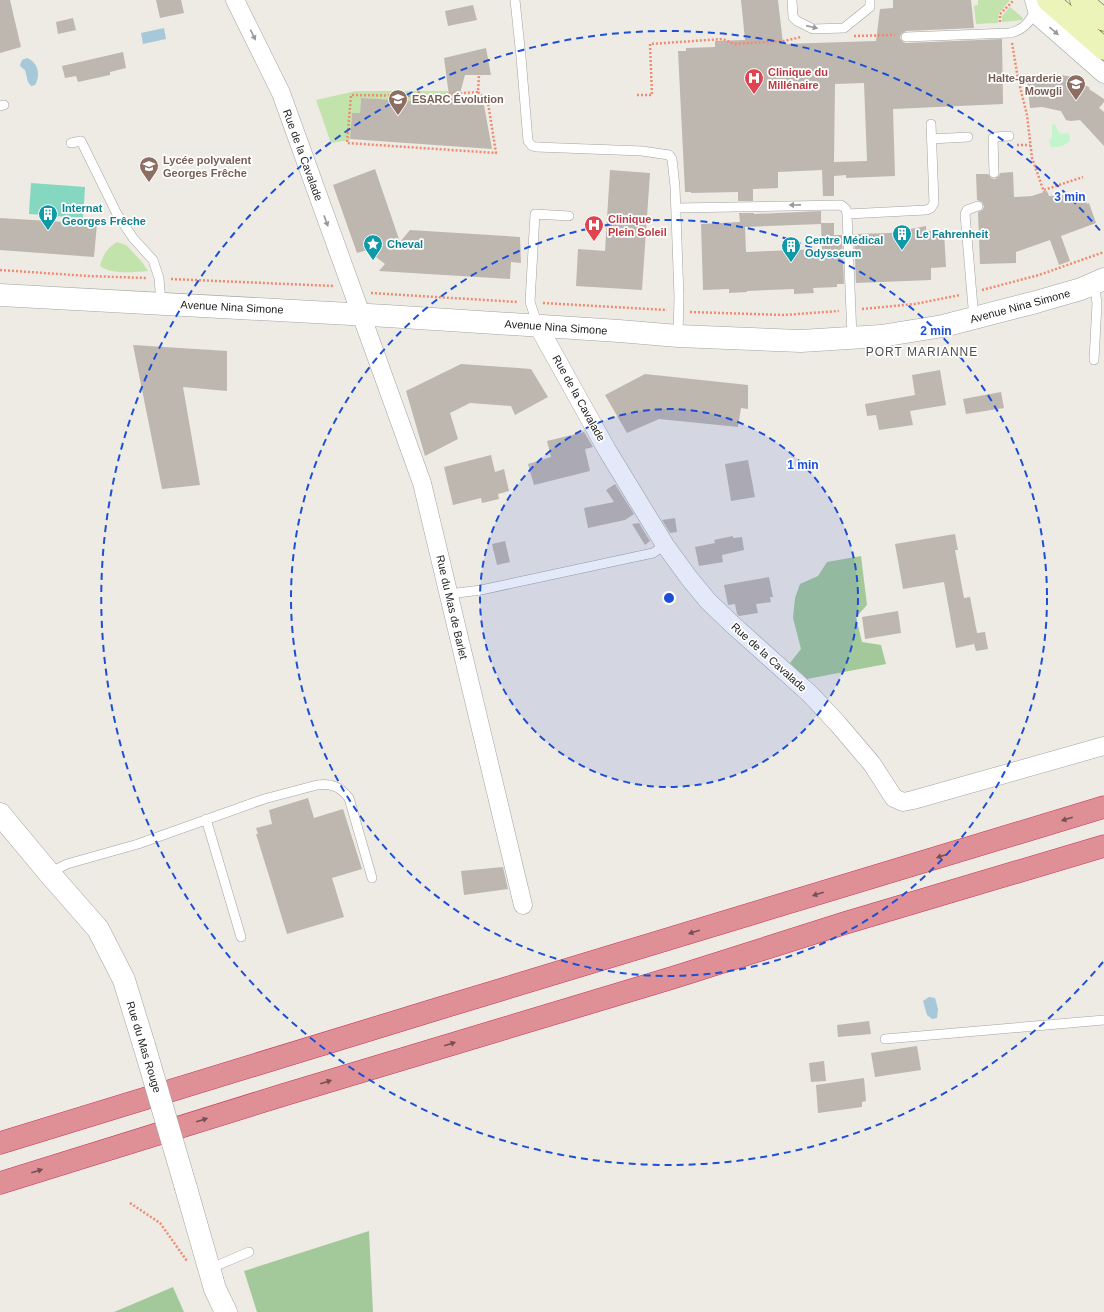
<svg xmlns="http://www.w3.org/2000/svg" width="1104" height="1312" viewBox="0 0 1104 1312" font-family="Helvetica,sans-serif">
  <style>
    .grass { fill: #c2e4ac }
    .forest { fill: #a3c99a }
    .park { fill: #c2f5cb }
    .pitch { fill: #86d7c0 }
    .water { fill: #a6c8d8 }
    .building { fill: #bdb7b0; fill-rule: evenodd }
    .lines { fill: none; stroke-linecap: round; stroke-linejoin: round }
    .service-casing { stroke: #a3a3a3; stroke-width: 10 }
    .minor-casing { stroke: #a3a3a3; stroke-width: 19 }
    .tertiary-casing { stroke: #a3a3a3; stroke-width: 23 }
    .secondary-casing { stroke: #576a0c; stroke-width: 23 }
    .motorway-casing { stroke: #cb3056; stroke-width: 23 }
    .path { stroke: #ef8b72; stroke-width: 2.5; stroke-dasharray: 2 2; stroke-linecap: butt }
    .service { stroke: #fff; stroke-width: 9 }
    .minor { stroke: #fff; stroke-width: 18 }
    .tertiary { stroke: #fff; stroke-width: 22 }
    .secondary { stroke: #ecf4b9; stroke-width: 22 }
    .motorway { stroke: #df8f96; stroke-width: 22 }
    .tertiary-bridge-casing { stroke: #a3a3a3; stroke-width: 23; stroke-linecap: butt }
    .tertiary-bridge { stroke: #fff; stroke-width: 22 }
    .oneway { fill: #999 }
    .oneway2 { fill: #745053 }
    .ring { fill: none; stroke: #1d4ed8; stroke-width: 2; stroke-dasharray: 7 5 }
    .labels { text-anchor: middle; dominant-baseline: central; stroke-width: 3.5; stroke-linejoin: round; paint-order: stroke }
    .health-label { font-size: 11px; font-weight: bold; fill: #be3a42; stroke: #fff; text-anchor: start }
    .education-label { font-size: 11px; font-weight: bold; fill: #785e54; stroke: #fff; text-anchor: start }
    .street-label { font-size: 11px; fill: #1c1c1c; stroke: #fff }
    .culture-label { font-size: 11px; font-weight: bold; fill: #0d838f; stroke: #fff; text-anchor: start }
    .neighbourhood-label { font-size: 12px; letter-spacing: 1px; fill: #4f4f4f; stroke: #fff }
    .centre { fill: #1d4ed8; stroke: #fff; stroke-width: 2 }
    .ring-label { font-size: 12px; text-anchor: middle; font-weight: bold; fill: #1d4ed8; stroke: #fff; stroke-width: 3.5; stroke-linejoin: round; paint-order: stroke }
  </style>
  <rect width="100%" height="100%" fill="#edebe3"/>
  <path class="grass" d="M978,0H1010L999,13L998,23L976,24L974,6L978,5Z
    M1010,7L1023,18L1022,20L1002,22V16Z
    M356,91H448L447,103L361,98L360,113H352L350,140L331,143L316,100Z
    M117,242L126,245L142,262L148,271C133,272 112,275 100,266C103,255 107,248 117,242Z"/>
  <path class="forest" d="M861,556L867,605L856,617L862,642L881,645L886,664L807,679L790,663L801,649L793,618L795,598L800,584L818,576L827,562Z
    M369,1231L373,1312H257L244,1271Z
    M173,1287L184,1312H114Z"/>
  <path class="park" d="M1055,124L1058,132L1062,134L1067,133L1070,136V141C1061,147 1062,147 1051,147L1049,141L1052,137V125Z"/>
  <path class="pitch" d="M31,183L85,187L83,218L29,214Z"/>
  <path class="water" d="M164,28L166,39L143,44L141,33Z
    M27,58C38,62 41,75 35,85L31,86L28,82L25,70L21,67L20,65L22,60Z
    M929,997L935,998L938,1009L937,1018L932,1019L927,1015L923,1001Z"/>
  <path class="building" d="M0,0H10L21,47L0,53Z
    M156,0H181L184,13L160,18Z
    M741,0H778L783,44L876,41L880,9L893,8V0H971L974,28L906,31L901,34L900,38L903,42L906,43L1002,39L1003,104L893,109L895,176L846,178V175L834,176V196H823L822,170L778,172V188L753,189V201H738V192L691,193V192H685L678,51H686V48L715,47V41L745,40ZM864,83L867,161L834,162L835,84Z
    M473,5L477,20L448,26L445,11Z
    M73,18L76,30L58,34L56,22Z
    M486,48L491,75H465L457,104L484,105L492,149L350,139L352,113H360L361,98L450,103L444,58Z
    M123,52L126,68L110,72V75L78,82L76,76L65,78L62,66Z
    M1061,75L1073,77L1090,88L1089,89L1104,99V102L1099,108L1104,112V146L1080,120L1070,121L1066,120L1061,111L1042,107L1030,108L1027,81H1032V79L1056,76Z
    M375,169L400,242L410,230L520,237L521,263L511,262L510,279L379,271L385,264L367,250L357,253L333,185Z
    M610,170L650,173L642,290L576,286L578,249L605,251Z
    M1013,172L1014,197L1032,196L1047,191L1049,196L1084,194L1087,204L1089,203L1096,223L1061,236L1070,261L1059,265L1050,240L1016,252V263L980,264L978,212L982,210L984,207L982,202L977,200L976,174H988L991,178L995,179L999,176L1000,173Z
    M821,211V224L745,227L746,252L822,249L821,223H834V235H842L844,284H837V287L813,288L814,293L794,294V289L747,291V292L729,293V289L703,290L701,224L740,222L739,213H754V214Z
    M0,218L97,224L94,257L0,250Z
    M926,226V231H944L946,267L931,268V280L856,283L854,234L890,233Z
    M133,345L227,351V391L183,387L200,485L162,489Z
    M461,364L531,369L548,397L515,415L511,406L470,403L450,413L458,439L425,456L406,391Z
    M940,370L946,405L910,411L913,425L879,430L876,415L867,416L865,404L915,395L912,375Z
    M645,374L748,385V409L741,408L738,427L659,419L627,433L605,395Z
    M1001,392L1004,408L966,414L963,399Z
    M584,432L593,447L585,449L590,471L534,485L528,464L551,457L547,441Z
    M491,455L495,472L504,469L509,491L498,494L499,499L482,503L481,498L453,505L444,467Z
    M748,460L755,497L731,501L725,464Z
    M615,484L634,514L625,520L588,528L584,508L614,502L606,490Z
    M675,518L677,532L670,533L662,520Z
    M639,523L650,541L645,545L632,524Z
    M955,534L958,550H955L964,598L970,597L977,633L985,632L988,649L976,651L974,644L956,648L944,582L903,589L895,544Z
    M733,536V538L742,537L744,550L722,555L723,562L699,566L695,547L715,543L714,540Z
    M505,541L510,562L497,565L492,544Z
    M769,577L773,597H770L771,602L756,604L758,613L739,616L737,614L735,604L728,605L724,585Z
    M898,611L901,633L865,639L862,617Z
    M308,798L314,818L343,809L362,869L332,878L344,917L287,934L256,834H258L256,828L272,824L269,810Z
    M503,867L508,889L464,895L461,871Z
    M869,1021L871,1034L838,1037L837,1025Z
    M917,1046L921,1070L875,1077L871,1053Z
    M824,1061L826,1081L811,1082L809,1063Z
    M864,1078L866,1101L862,1102V1107L818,1113L816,1085Z"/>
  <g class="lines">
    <g class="service-casing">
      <path id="service" d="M515,0L521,57L528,141L532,146L536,147L642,151L669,155L672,159L675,187L679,297L678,336
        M792,0L793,17L797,21L813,29L844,28L870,7V0
        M906,37L1010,33C1023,30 1031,22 1035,9
        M0,106L4,105
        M931,139L968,137
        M71,143L81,141L117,214L133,238L153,260L159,278L161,303
        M994,173L993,138L995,137L1009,136
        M676,208L841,205L846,209L847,214L852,337
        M847,214L926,210L931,208L934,203L931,124
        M974,319L965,214L967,210L978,206
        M538,326L530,302L535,214L569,216
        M1094,360L1097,303L1094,283
        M449,594L481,590L653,553L665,545
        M206,819L241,937
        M49,873L67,864L138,844L264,799L317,785C332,783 340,787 349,798L372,878
        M885,1039L1104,1020
        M209,1269L249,1252"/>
    </g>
    <g class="minor-casing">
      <path id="minor" d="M235,0L281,93L422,483L523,905
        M1034,0L1039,17L1104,74
        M538,326L607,450L665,545L689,578L708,601L733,625L810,694L838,724L872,764L894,798L903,802L913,800L1104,746"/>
    </g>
    <g class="tertiary-casing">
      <path id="tertiary" d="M0,295L387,316L619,331L678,336L801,341L881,336L943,326L1036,302L1081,289L1104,279
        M0,814L49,873L98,929L124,980L144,1045
        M186,1188L215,1289L226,1312"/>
    </g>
    <g class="secondary-casing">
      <path id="secondary" d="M1048,0L1104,49
        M1081,0L1104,20"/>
    </g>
    <g class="motorway-casing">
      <path id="motorway" d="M0,1143L447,1006L1104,807
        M0,1183L283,1095L675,977L845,923L1104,846"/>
    </g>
    <path class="path" d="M1000,22V14L1014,0
      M854,36L895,35
      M1012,43L1018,79L1027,115L1032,158L1044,192
      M478,92L488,103L496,153L347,143L351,95L418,96L478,92L479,75
      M637,95H652L650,44L723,39L734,44L784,41L801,37
      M418,101L419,91
      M1017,145H1030
      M1044,190L1083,177
      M0,270L88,276L146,278
      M171,279L334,286
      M982,290L1039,275L1104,252
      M371,293L518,302
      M543,303L667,310
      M862,309L915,304L960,295
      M690,312L784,315L839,311
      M130,1203L160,1223L187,1261"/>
    <use href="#service" class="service"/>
    <use href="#minor" class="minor"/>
    <use href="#tertiary" class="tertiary"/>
    <use href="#secondary" class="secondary"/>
    <use href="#motorway" class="motorway"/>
    <g class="tertiary-bridge-casing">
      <path id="tertiary-bridge" d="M144,1045L186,1188"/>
    </g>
    <use href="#tertiary-bridge" class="tertiary-bridge"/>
  </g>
  <defs><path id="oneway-solid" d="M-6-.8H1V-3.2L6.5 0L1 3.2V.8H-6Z"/></defs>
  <g class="oneway">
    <use href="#oneway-solid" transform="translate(812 27) rotate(13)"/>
    <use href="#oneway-solid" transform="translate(1054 31) rotate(41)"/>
    <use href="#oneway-solid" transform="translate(253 35) rotate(64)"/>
    <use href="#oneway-solid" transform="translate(795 205) rotate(179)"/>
    <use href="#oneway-solid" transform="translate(326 221) rotate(70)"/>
  </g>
  <g class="oneway2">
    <use href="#oneway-solid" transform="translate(1067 819) rotate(163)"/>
    <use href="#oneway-solid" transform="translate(942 856) rotate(163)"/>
    <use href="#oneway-solid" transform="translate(818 894) rotate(163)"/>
    <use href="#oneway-solid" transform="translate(694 932) rotate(163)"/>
    <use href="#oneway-solid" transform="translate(450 1044) rotate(-17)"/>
    <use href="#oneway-solid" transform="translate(326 1082) rotate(-17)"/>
    <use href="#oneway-solid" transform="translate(202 1120) rotate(-17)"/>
    <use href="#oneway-solid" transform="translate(37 1171) rotate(-17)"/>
  </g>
  <circle cx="669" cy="598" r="189" fill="#1d4ed8" fill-opacity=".12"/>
  <g class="ring">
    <circle cx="669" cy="598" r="189"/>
    <circle cx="669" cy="598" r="378"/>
    <path d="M1103 962A567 567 0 1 1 1103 234"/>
  </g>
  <defs>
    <g id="hospital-pin" transform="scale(1)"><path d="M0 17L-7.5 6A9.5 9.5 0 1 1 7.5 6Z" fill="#e0444e" stroke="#fff"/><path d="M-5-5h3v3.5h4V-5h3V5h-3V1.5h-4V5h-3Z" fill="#fff"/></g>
    <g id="school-pin" transform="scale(1)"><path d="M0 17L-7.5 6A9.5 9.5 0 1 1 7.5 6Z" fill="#8d6e63" stroke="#fff"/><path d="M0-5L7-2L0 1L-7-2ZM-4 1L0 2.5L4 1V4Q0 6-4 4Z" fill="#fff"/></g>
    <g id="university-pin" transform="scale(1)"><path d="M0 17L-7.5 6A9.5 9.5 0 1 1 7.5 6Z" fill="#8d6e63" stroke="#fff"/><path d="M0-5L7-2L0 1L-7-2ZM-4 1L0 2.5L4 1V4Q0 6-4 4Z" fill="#fff"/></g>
    <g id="building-pin" transform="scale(1)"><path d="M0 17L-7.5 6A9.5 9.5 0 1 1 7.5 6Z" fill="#0f9aa8" stroke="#fff"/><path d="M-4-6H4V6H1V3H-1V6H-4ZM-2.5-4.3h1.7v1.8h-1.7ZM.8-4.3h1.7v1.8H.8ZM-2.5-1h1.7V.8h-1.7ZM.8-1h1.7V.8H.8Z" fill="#fff"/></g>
    <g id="sight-pin" transform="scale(1)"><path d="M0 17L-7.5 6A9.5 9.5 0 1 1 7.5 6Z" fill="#0f9aa8" stroke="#fff"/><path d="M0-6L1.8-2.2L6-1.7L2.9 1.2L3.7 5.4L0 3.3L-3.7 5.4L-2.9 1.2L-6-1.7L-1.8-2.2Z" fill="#fff"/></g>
  </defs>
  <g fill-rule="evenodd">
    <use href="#hospital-pin" x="754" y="78"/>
    <use href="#school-pin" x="1076" y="84"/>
    <use href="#university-pin" x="398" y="99"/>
    <use href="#school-pin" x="149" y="166"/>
    <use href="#building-pin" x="48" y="214"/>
    <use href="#hospital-pin" x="594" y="225"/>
    <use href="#building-pin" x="902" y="234"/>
    <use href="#sight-pin" x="373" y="244"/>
    <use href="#building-pin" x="791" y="246"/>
  </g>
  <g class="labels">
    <g class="health-label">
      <text x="768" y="72">Clinique du<tspan x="768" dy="13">Millénaire</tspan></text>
      <text x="608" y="219">Clinique<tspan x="608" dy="13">Plein Soleil</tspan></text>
    </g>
    <g class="education-label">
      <text x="1062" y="78" text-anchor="end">Halte-garderie<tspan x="1062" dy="13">Mowgli</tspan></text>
      <text x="412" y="99">ESARC Évolution</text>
      <text x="163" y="160">Lycée polyvalent<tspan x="163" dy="13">Georges Frêche</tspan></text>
    </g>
    <g class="street-label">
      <text transform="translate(303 155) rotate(70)">Rue de la Cavalade</text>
      <text transform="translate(1020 306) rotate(-15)">Avenue Nina Simone</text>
      <text transform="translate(232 307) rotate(3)">Avenue Nina Simone</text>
      <text transform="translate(556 327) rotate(4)">Avenue Nina Simone</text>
      <text transform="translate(579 398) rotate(61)">Rue de la Cavalade</text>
      <text transform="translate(452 607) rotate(77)">Rue du Mas de Barlet</text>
      <text transform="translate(769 657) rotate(42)">Rue de la Cavalade</text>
      <text transform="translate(144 1047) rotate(73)">Rue du Mas Rouge</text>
    </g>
    <g class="culture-label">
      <text x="62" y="208">Internat<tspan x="62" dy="13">Georges Frêche</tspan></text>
      <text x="916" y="234">Le Fahrenheit</text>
      <text x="805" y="240">Centre Médical<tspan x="805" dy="13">Odysseum</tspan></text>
      <text x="387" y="244">Cheval</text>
    </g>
    <g class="neighbourhood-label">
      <text x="922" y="352">PORT MARIANNE</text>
    </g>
  </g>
  <circle cx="669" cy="598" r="6" class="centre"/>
  <g class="ring-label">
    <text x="1070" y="201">3 min</text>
    <text x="936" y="335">2 min</text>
    <text x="803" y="469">1 min</text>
  </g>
</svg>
